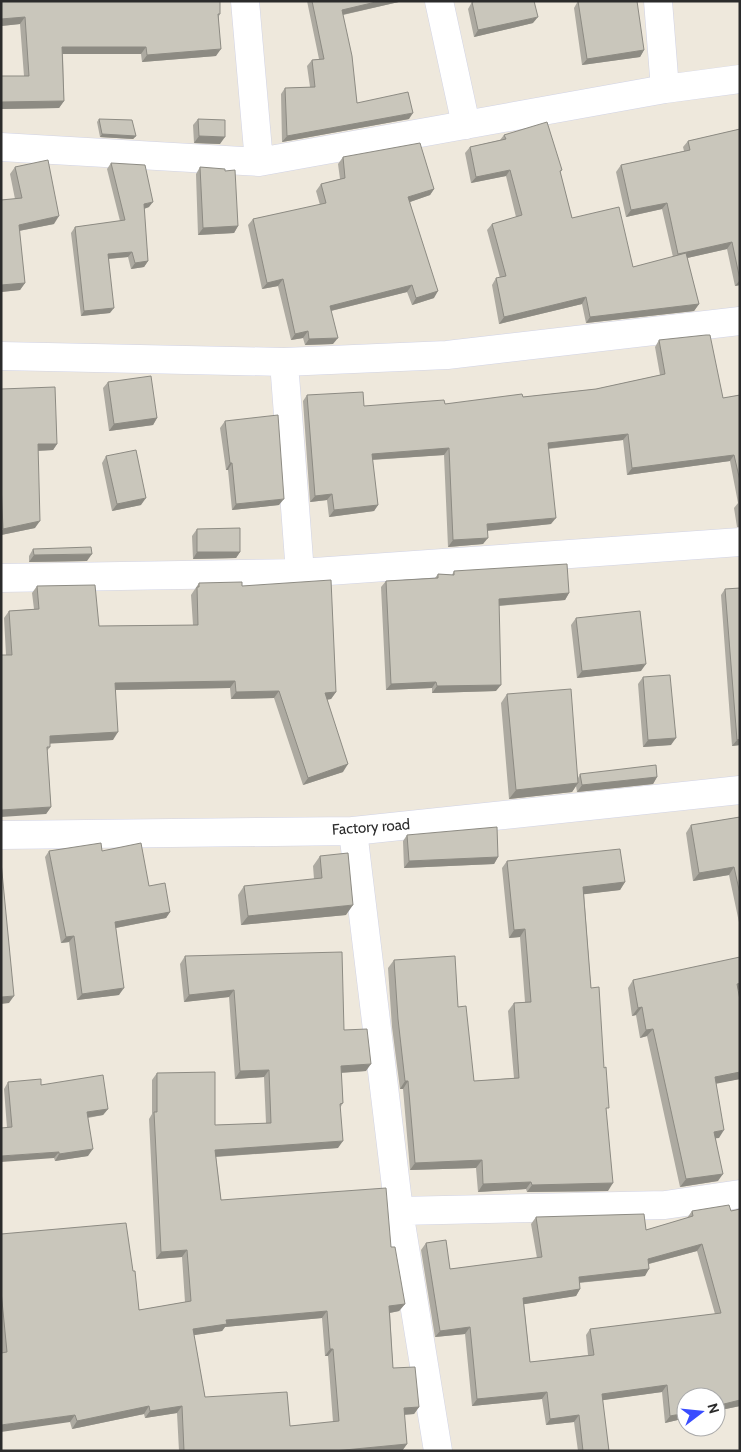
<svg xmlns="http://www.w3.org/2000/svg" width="741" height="1452" viewBox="0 0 741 1452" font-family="Cabin,sans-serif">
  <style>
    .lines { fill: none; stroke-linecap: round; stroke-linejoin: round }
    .minor-casing { stroke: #d1d3e5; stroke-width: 29 }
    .minor { stroke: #fff; stroke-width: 28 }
    .wall { fill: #adaaa1; fill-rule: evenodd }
    .shaded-wall { fill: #8d8b83 }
    .building { fill: #c9c6bb; stroke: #8d8b83; fill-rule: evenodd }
    .labels { text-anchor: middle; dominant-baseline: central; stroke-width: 4; stroke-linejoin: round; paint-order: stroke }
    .street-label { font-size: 15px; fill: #2b2b2b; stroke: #fff }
  </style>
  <rect width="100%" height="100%" fill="#eee8dc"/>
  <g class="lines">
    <g class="minor-casing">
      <path id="minor" d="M245,1L259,162
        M439,1L466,125
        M658,1L665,89
        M1,147L259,162L665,89L740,79
        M1,356L284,362L447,355L740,321
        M284,362L300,573
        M1,578L300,573L740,542
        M353,831L399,1211L438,1451
        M1,835L353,831L740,790
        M399,1211L665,1205L740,1194"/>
    </g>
    <use href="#minor" class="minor"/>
  </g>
  <path class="wall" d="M1,1L220,14L219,16L216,56L142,62L141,54H63L64,101L59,108L1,109V76H24L20,24L1,26Z
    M307,1H403L343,15L357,103L409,119L282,142L281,94L285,88L310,87L307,66L312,60L319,59Z
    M578,1L644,50L640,57L582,65L574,8Z
    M472,2L533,23L474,37L468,9Z
    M99,119L136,136L133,139L100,137L97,122Z
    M198,119L220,144L194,143L193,125Z
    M740,129V285L735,286L727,249L687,258L699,304L694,311L586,323L582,304L499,324L492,285L496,278H500L487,230L492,224L516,217L506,176L471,183L465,153L470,147L500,140L504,135L562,170L560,172L572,218L633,267L673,257L662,209L626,217L616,172L621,165L684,151L683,147L688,141Z
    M343,157L434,189L430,195L410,202L434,298L412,305L407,292L331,311L333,344L305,345L303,338L291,340L278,286L262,289L248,225L253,219L320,205L316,191L321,184L340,179L338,164Z
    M111,163L149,207L144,209L148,261L144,267L131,269L128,257L109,259L110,313L81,316L71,233L75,227L120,221L107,169Z
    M15,167L54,224L19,231L25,283L20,290L1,292V200L15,199L10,174Z
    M200,167L225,171L238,226L234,233L198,235L196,174Z
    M659,340L723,398L740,395V527H737L734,508L738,503L730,461L627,475L623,440L548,449L551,524L488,531L483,544L448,547L444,455L372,460L378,505L374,511L329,517L327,500L310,502L303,401L307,395L364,406L445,404L523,397L596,389L660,375L655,347Z
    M108,382L157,418L153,425L109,431L103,388Z
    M1,389L57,444L53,450L38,451L35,528L1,535Z
    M225,421L279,505L232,510L228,470H226L220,428Z
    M106,456L141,505L112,511L102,463Z
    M197,529L240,552L236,558L193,559L192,536Z
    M33,549L87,561L29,562V556Z
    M454,571L569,593L565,600L499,606L496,691L432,693V688L386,690L381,587L386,581L435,578L438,574L452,575Z
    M199,583L242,586L336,692L331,699L327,700L343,772L303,785L274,698L231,699L230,688L116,690L113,740L50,743V747L47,751L51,807L46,814L6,655L4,618L9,611L34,609L32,593L37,586L99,626L193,625L191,595Z
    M740,588V745L732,746L721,595L725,589Z
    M576,618L641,671L577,678L571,625Z
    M643,677L671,745L643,747L638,684Z
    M507,694L578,778L580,774L657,777L653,784L577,792L576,786L572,792L509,799L501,703Z
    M740,817V927L729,875L693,881L686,833L691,825Z
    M407,835L498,857L494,864L404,868L403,841Z
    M49,851H102L149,886L170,912L166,918L116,928L119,995L77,1000L69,942L61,943L45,857Z
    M320,856L346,915L241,925L238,895L244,886L314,879L313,866Z
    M507,861L625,882L620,890L584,894L591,988L606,1112L608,1191L527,1192L526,1189L478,1192L476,1168L410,1170L403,1089H400L392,1027L388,968L394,960L458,1007L474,1081L514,1078L508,1011L514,1003L525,1002L520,937L509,938L502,868Z
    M185,956L344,1030L366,1071L341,1073L343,1103L340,1108L338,1148L216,1157L221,1200L391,1247L405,1304L399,1311L390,1313L393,1368L419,1407L414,1414L404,1415L407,1444L402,1451H179L177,1413L145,1418L144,1414L72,1429L70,1422L2,1353L1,1234L139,1310L185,1302L182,1257L156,1259L149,1119L152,1114V1080L157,1073L215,1125L266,1123L264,1077L235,1079L229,997L184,1002L180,964ZM322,1318L325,1356H328L333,1422L290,1426L205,1397L194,1335L222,1331L225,1327Z
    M633,980L738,990L740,1000V1079L716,1083L719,1138H716L718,1181L680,1187L647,1036L640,1038L636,1015L632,1016L628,988Z
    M8,1082L41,1085L108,1109L103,1115L88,1118V1156L55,1161L54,1158L7,1128L4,1089Z
    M740,1209V1406L716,1411V1397H686V1418L665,1423L662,1392L602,1400L609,1451H578L574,1422L546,1425L542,1399L472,1406L465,1334L435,1337L421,1250L426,1243L450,1269L537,1258L531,1224L536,1217L646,1230L687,1218L692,1211H731ZM697,1251L715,1314L590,1329L586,1335L588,1355L530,1362L524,1304L576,1296L580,1289L579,1283L645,1276L649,1264Z"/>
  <path class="shaded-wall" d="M380,1H403L337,16L342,10Z
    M25,17L20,24L1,26V19Z
    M538,17L533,23L474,37L478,30Z
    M62,47H146L141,54H58Z
    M221,49L216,56L142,62L147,55Z
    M644,50L640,57L582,65L587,59Z
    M64,101L59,108L1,109V102Z
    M413,113L409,119L282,142L287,136Z
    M102,134L136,136L133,139L100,137Z
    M199,136L225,137L220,144L194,143Z
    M510,170L506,176L471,183L476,177Z
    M434,189L430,195L404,204L408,197Z
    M153,202L149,207L140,210L144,204Z
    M667,203L662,209L626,217L631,210Z
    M59,216L54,224L13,232L19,225Z
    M238,226L234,233L198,235L203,228Z
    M732,242L727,249L674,261L678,254Z
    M132,252L128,257L105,259L108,254Z
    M148,261L144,267L131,269L135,263Z
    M283,279L278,286L262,289L267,283Z
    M740,280V285L735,286Z
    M25,283L20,290L1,292V285Z
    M412,285L407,292L326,312L330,306Z
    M438,291L434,298L412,305L416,298Z
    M586,297L582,304L499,324L504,317Z
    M699,304L694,311L586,323L590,317Z
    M114,308L110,313L81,316L84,311Z
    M308,331L303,338L291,340L295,334Z
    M338,338L333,344L305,345L309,339Z
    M157,418L153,425L109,431L114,424Z
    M628,434L623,440L543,449L548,443Z
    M38,444H57L53,450L33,451Z
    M449,448L444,455L367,460L372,454Z
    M734,455L730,461L627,475L632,468Z
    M230,463H232L228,470H226Z
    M332,494L327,500L310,502L315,496Z
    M146,498L141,505L112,511L117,504Z
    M284,499L279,505L232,510L236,504Z
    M378,505L374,511L329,517L334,510Z
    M556,518L551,524L483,531L487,524Z
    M40,521L35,528L1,535V532L3,529Z
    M488,538L483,544L448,547L453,540Z
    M197,552H240L236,558L193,559Z
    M92,554L87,561L29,562L34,555Z
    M569,593L565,600L494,606L499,599Z
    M646,664L641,671L577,678L582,671Z
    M235,681L230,688L110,690L115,683Z
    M436,682L432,688L386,690L391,684Z
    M501,685L496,691L432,693L437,686Z
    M279,691L274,698L231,699L236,692Z
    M336,692L331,699L320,700L325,693Z
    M118,732L113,740L44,744L50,736Z
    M676,738L671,745L643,747L648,740Z
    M740,739V745L732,746L737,740Z
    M348,764L343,772L303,785L308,778Z
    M657,777L653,784L577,792L582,785Z
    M578,783L572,792L509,799L516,790Z
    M51,807L46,814L1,817V810Z
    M498,857L494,864L404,868L409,861Z
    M734,867L729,875L693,881L699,873Z
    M625,882L620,890L578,895L583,887Z
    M353,905L346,915L241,925L248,916Z
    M170,912L166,918L110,929L115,922Z
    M525,929L520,937L509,938L514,930Z
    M74,936L69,942L61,943L66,937Z
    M740,983V990L731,992L737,984Z
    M124,988L119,995L77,1000L82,994Z
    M234,990L229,997L184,1002L189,995Z
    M14,996L9,1003L1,1004V997Z
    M642,1007L636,1015L632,1016L638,1008Z
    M653,1029L647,1036L640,1038L646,1030Z
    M371,1064L366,1071L336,1073L341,1066Z
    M269,1070L264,1077L235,1079L240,1071Z
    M740,1072V1079L710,1085L715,1077Z
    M405,1081H408L403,1089H400Z
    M108,1109L103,1115L83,1118L87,1112Z
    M724,1130L719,1138L709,1139L714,1132Z
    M343,1141L338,1148L210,1157L215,1150Z
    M93,1149L88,1156L55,1161L59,1154Z
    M59,1152L54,1158L1,1162V1156Z
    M482,1160L476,1168L410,1170L415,1163Z
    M723,1174L718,1181L680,1187L686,1179Z
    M531,1182L526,1189L478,1192L483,1184Z
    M613,1183L608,1191L527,1192L532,1185Z
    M702,1244L697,1251L644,1265L648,1259Z
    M187,1250L182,1257L156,1259L161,1252Z
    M649,1269L645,1276L574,1283L579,1277Z
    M580,1289L576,1296L519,1305L523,1298Z
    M405,1304L399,1311L384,1314L389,1306Z
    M327,1311L322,1318L225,1327L222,1331L188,1336L193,1329L226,1320Z
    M470,1327L465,1334L435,1337L440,1331Z
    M330,1349H333L328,1356H325Z
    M667,1385L662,1392L597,1401L602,1394Z
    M547,1392L542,1399L472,1406L477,1399Z
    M740,1400V1406L716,1411V1406Z
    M149,1406L144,1414L72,1429L77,1421Z
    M182,1406L177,1413L145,1418L150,1411Z
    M419,1407L414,1414L398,1415L404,1408Z
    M686,1413V1418L665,1423L670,1416Z
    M75,1415L70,1422L1,1432V1425Z
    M579,1415L574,1422L546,1425L550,1419Z
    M407,1444L402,1451H334Z"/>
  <path class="building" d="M1,1H220V14H218L221,49L147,55L146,47H62L64,101L1,102V76H29L25,17L1,19Z
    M312,1H380L342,10L352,56L357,103L408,92L413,113L287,136L285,88L315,87L312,60L324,59Z
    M476,1H534L538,17L478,30L472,2Z
    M578,1H637L644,50L587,59Z
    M99,119L132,120L136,136L102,134Z
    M198,119L225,120V137L199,136Z
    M547,122L562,170L560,171L572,218L619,207L633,267L686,253L699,304L590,317L586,297L504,317L496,278L506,276L492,224L522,215L510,170L476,177L470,147L506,139L504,135Z
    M740,129V280L732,242L678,254L667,203L631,210L621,165L690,150L688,141Z
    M420,143L434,189L408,197L438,291L416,298L412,285L330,306L338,338L309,339L308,331L295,334L283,279L267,283L253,219L326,203L321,184L345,178L343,157Z
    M48,160L59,216L19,225L25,283L1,285V200L22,198L15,167Z
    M111,163L145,165L153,202L144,204L148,261L135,263L132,252L108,254L114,308L84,311L75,227L125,220Z
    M200,167L225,169V171L235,170L238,226L203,228Z
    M706,335H710L723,398L740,395V481L734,455L632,468L628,434L548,443L556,518L487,524L488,538L453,540L449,448L372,454L378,505L334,510L332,494L315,496L307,395L363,392L364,406L444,400L445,404L522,394L523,397L596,389L665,374L659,340Z
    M151,376L157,418L114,424L108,382Z
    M55,387L57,444H38L40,521L3,529L1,483V389Z
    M278,415L284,499L236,504L232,463H230L225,421Z
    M136,450L146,498L117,504L106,456Z
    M240,528V552H197V529Z
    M91,547L92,554L34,555L33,549Z
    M567,564L569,593L499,599L501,685L437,686L436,682L391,684L386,581L438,578V574L454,575V571Z
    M331,580L336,692L325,693L348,764L308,778L279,691L236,692L235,681L115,683L118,732L50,736V747H47L51,807L1,810V655H12L9,611L39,609L37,586L95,585L99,626L198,625L197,587H199V583L242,582V586Z
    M740,588V739L737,740L725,589Z
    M640,611L646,664L582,671L576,618Z
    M670,675L676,738L648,740L643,677Z
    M571,689L578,783L516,790L507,694Z
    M656,765L657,777L582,785L580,774Z
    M740,817V894L734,867L699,873L691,825Z
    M497,827L498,857L409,861L407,835Z
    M101,843L102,851L141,843L149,886L165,883L170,912L115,922L124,988L82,994L74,936L66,937L49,851Z
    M620,849L625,882L583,887L591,988L599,987L604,1068L606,1067L609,1108H606L613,1183L532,1185L531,1182L483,1184L482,1160L415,1163L408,1081H405L398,1019L394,960L455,956L458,1007L466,1006L474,1081L519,1078L514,1003L531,1002L525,929L514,930L507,861Z
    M348,853L353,905L248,916L244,886L322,878L320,856Z
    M1,862L14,996L1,997Z
    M342,952L344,1030L367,1029L371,1064L341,1066L343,1103L340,1104L343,1141L215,1150L221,1200L386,1188L391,1247H395L405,1304L389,1306L393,1368L415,1367L419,1407L404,1408L407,1444L334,1451H184L182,1406L150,1411L149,1406L77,1421L75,1415L1,1425V1353L7,1352L1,1291V1234L126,1223L133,1271H135L139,1310L191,1301L187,1250L161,1252L154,1112H157V1073L215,1072V1125L271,1123L269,1070L240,1071L234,990L189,995L185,956ZM327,1311L330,1349H333L339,1421L290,1426L287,1392L205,1397L193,1329L227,1324L226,1320Z
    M740,957V983L737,984L740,1000V1072L715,1077L724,1130L714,1132L723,1174L686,1179L653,1029L646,1030L642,1007L638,1008L633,980Z
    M103,1075L108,1109L87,1112L93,1149L59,1154V1152L1,1156V1128L12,1127L8,1082L41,1079V1085Z
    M729,1205L731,1211L740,1209V1400L716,1406V1397H686V1413L670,1416L667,1385L602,1394L609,1451H583L579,1415L550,1419L547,1392L477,1399L470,1327L440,1331L426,1243L446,1240L450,1269L542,1257L536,1217L644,1214L646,1230L693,1216L692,1211ZM702,1244L721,1313L590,1329L594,1355L530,1362L523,1298L580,1289L579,1277L649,1269L648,1259Z"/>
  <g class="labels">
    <g class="street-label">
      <text transform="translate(371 827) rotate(-4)">Factory road</text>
    </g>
  </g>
  <rect width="741" height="1452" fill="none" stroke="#2b2b2b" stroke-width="5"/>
  <g transform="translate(701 1412) rotate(74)"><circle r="24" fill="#ffffff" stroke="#aaaaaa"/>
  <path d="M0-4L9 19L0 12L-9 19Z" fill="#394cff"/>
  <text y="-8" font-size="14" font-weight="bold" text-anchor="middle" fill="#2b2b2b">N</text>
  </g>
</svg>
